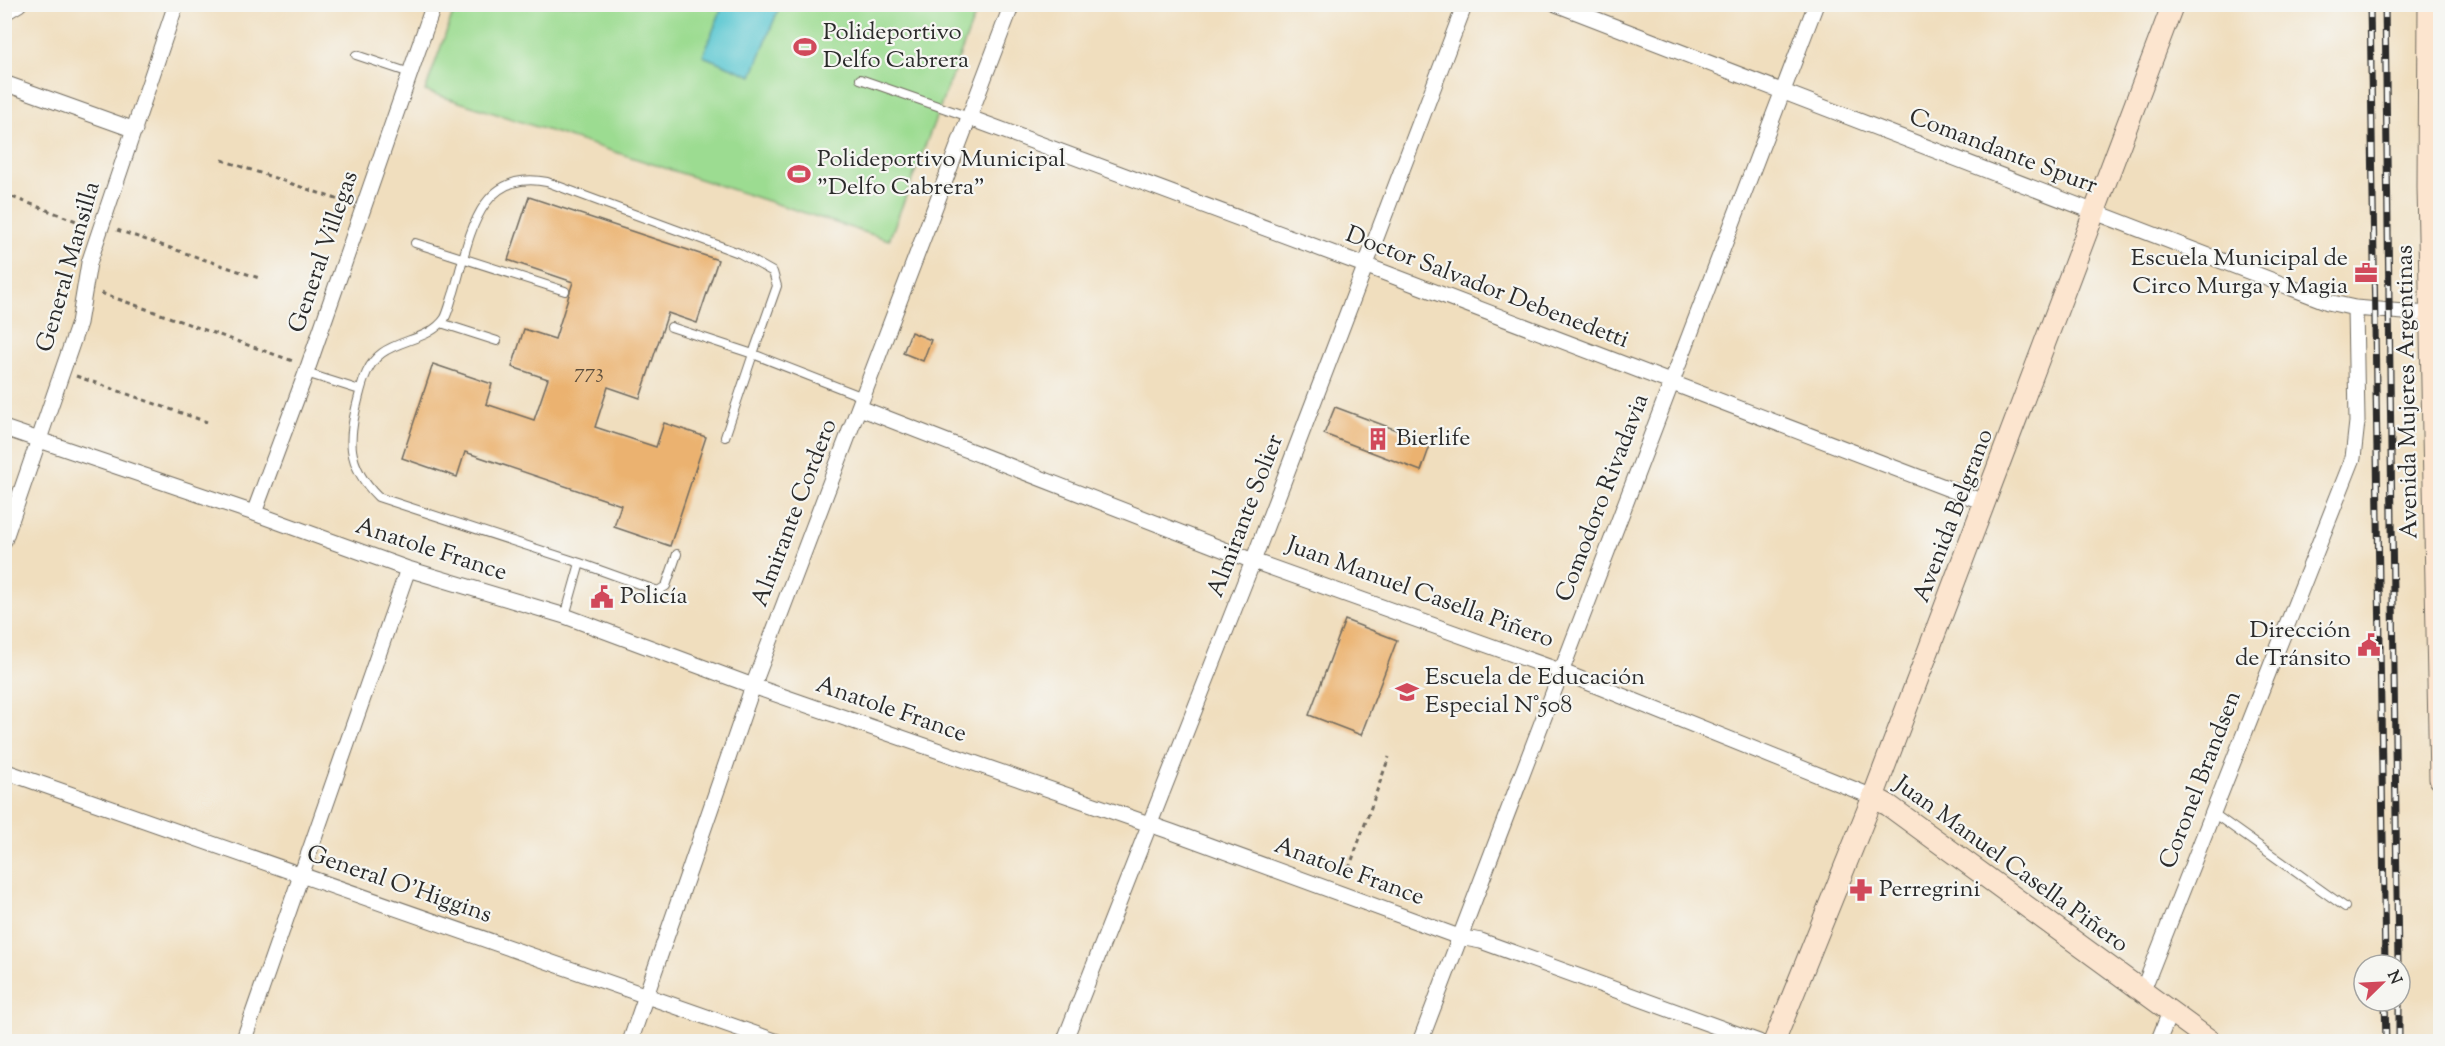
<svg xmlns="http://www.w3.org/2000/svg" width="2445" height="1046" viewBox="0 0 2445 1046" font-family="'Sorts Mill Goudy',serif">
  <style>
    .green { fill: #9cdc91; stroke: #64845e; stroke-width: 1.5 }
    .water { fill: #5bc8d2; stroke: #437a7e; stroke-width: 1.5 }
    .building { fill: #ebb26f }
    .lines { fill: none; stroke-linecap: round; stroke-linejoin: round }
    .lane-casing { stroke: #706a5e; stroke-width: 10 }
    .street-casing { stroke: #706a5e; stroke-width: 17 }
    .secondary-casing { stroke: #706a5e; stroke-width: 23 }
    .path { stroke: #706a5e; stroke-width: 3; stroke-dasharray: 4.5 4.5; stroke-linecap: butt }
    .lane { stroke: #fff; stroke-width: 8 }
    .street { stroke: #fff; stroke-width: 15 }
    .secondary { stroke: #fce5cf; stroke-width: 21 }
    .rail-casing { stroke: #2b2b2b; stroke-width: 7 }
    .rail { stroke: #f6f6f2; stroke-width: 4.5; stroke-dasharray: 14; stroke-linecap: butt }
    .labels { text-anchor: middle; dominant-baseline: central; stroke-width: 4.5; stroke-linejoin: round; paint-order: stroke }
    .number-label { font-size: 21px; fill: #5b4d3c }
    .poi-label { font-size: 24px; fill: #2b2b2b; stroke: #f6f6f2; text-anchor: start }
    .street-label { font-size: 24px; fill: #2b2b2b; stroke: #f6f6f2 }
  </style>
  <rect width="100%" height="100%" fill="#f6f6f2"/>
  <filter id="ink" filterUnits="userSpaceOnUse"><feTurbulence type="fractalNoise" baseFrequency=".0167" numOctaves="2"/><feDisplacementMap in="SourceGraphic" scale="12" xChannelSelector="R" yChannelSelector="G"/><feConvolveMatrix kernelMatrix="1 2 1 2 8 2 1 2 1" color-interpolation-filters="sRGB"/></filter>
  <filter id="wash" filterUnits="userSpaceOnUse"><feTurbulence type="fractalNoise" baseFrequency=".008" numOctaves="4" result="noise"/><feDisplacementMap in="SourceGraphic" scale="24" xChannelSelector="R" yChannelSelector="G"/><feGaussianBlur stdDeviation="1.35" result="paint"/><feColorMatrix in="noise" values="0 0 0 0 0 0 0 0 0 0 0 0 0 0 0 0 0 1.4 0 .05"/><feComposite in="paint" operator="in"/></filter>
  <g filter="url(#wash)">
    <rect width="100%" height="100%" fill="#f0debe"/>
    <path class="green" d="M456,5H979L889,240L425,91Z"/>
    <path class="water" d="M723,5H780L752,76L703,56Z"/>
    <g id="blocks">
      <path class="building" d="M529,197L718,260L697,323L668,313L640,398L608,387L595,427L656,447L664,423L706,437L670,546L614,527L621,505L465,452L457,477L402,458L433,364L492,384L486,404L534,420L548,379L512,367L524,329L555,339L573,282L508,260Z
        M911,332L931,340L923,361L903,353Z
        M1335,407L1431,443L1421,471L1324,434Z
        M1345,620L1397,640L1361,735L1309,715Z"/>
    </g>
  </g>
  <g filter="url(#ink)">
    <use href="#blocks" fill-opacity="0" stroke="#706a5e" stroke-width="1.5"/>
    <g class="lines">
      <g class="lane-casing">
        <path id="lane" d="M356,55L410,73
          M860,79L969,117
          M415,243L565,291
          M441,323L497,341
          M671,327L753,354L725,437
          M306,373L360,390
          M580,563L658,591L666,586L677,554
          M565,616L580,563L378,497C345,464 348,438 359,396C363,380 368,363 382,353C401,339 431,339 445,318C449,310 451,300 454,292C469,242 476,168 547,182L739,253L773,272L777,286L753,354L863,397
          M2213,813L2345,907"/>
      </g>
      <g class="street-casing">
        <path id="street" d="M1556,4L2328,302L2355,308L2440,315
          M4,13L19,4
          M4,83L135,130
          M970,118L1367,266L1986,503
          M860,408L1253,561L1560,671L1873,797
          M4,428L254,513L408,569L565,616L753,686L1172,832L1459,937L1481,941L1759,1042
          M254,513L306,373L434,4
          M4,541L79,323L89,263L176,4
          M4,771L778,1042
          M2143,990L2353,458L2357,422L2355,308
          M243,1042L408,569
          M630,1042L753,686L1012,4
          M1064,1042L1253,561L1465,4
          M1420,1042L1816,4
          M2158,1042L2170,1012"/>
      </g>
      <g class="secondary-casing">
        <path id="secondary" d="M2429,4L2428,187L2440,779
          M1873,797L1888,805L2212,1042
          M1774,1042L1873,797L2173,4"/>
      </g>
      <path class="path" d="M222,160L348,203
        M4,194L87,225
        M117,230L262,279
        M101,293L293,361
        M76,376L207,422
        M1346,877L1389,757"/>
      <use href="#lane" class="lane"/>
      <use href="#street" class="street"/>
      <use href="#secondary" class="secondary"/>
      <g class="rail-casing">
        <path id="rail" d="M2370,4L2385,965
          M2385,4L2398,965
          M2385,1001L2386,1042
          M2399,1001V1042"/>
      </g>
      <use href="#rail" class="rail"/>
    </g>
  </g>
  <defs>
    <g id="stadium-bare" transform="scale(1.8)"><path d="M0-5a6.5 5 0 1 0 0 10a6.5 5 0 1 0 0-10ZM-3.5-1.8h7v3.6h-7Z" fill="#d1495b" stroke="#f6f6f2" stroke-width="2.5" paint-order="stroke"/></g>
    <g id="office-bare" transform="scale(1.8)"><path d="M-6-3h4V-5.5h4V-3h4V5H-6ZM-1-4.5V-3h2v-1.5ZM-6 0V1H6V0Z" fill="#d1495b" stroke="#f6f6f2" stroke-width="2.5" paint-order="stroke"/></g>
    <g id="building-bare" transform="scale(1.8)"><path d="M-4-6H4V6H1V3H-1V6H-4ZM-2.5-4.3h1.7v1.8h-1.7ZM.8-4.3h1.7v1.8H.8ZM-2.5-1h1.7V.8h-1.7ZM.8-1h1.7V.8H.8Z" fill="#d1495b" stroke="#f6f6f2" stroke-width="2.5" paint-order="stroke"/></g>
    <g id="civic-bare" transform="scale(1.8)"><path d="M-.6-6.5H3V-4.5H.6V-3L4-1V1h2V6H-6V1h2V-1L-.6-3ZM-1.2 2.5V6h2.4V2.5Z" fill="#d1495b" stroke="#f6f6f2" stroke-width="2.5" paint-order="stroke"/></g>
    <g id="school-bare" transform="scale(1.8)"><path d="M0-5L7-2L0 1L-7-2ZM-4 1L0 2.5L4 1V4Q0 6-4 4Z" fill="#d1495b" stroke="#f6f6f2" stroke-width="2.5" paint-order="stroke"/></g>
    <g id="pharmacy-bare" transform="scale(1.8)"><path d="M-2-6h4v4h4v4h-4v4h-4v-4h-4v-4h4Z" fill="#d1495b" stroke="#f6f6f2" stroke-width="2.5" paint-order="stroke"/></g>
  </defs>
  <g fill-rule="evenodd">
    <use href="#stadium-bare" x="805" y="47"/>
    <use href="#stadium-bare" x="799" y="174"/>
    <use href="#office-bare" x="2366" y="273"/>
    <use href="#building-bare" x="1378" y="439"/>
    <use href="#civic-bare" x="602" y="597"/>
    <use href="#civic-bare" x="2369" y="645"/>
    <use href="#school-bare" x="1407" y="692"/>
    <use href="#pharmacy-bare" x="1861" y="890"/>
  </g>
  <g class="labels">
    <g class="number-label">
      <text x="589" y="373">773</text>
    </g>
    <g class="poi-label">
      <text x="823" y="33">Polideportivo<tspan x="823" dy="28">Delfo Cabrera</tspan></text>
      <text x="817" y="160">Polideportivo Municipal<tspan x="817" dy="28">"Delfo Cabrera"</tspan></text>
      <text x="2348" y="259" text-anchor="end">Escuela Municipal de<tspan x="2348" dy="28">Circo Murga y Magia</tspan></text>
      <text x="1396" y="439">Bierlife</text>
      <text x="620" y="597">Policía</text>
      <text x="2351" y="631" text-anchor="end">Dirección<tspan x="2351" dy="28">de Tránsito</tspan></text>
      <text x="1425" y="678">Escuela de Educación<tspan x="1425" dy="28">Especial N°508</tspan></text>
      <text x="1879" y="890">Perregrini</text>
    </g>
    <g class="street-label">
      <text transform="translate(2003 152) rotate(21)">Comandante Spurr</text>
      <text transform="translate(324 252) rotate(-71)">General Villegas</text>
      <text transform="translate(69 267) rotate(-74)">General Mansilla</text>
      <text transform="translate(1487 288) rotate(21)">Doctor Salvador Debenedetti</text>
      <text transform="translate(2408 392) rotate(-91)">Avenida Mujeres Argentinas</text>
      <text transform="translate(1603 498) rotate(-69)">Comodoro Rivadavia</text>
      <text transform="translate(795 513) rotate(-69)">Almirante Cordero</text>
      <text transform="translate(1246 516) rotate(-69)">Almirante Solier</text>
      <text transform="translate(1954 516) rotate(-69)">Avenida Belgrano</text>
      <text transform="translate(431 550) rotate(18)">Anatole France</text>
      <text transform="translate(1420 593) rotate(20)">Juan Manuel Casella Piñero</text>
      <text transform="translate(891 710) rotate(19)">Anatole France</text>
      <text transform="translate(2201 780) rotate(-69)">Coronel Brandsen</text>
      <text transform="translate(2011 865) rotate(36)">Juan Manuel Casella Piñero</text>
      <text transform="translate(1349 872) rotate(20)">Anatole France</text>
      <text transform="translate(399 885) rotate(19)">General O'Higgins</text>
    </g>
  </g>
  <rect width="2445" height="1046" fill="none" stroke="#f6f6f2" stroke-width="24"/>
  <g transform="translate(2382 983) rotate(66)"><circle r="28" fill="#f6f6f2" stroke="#a5a5a2" stroke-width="1.5"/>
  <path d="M0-4.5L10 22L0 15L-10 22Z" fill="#d1495b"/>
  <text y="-9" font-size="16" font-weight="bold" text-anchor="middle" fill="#2b2b2b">N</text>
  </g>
</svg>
